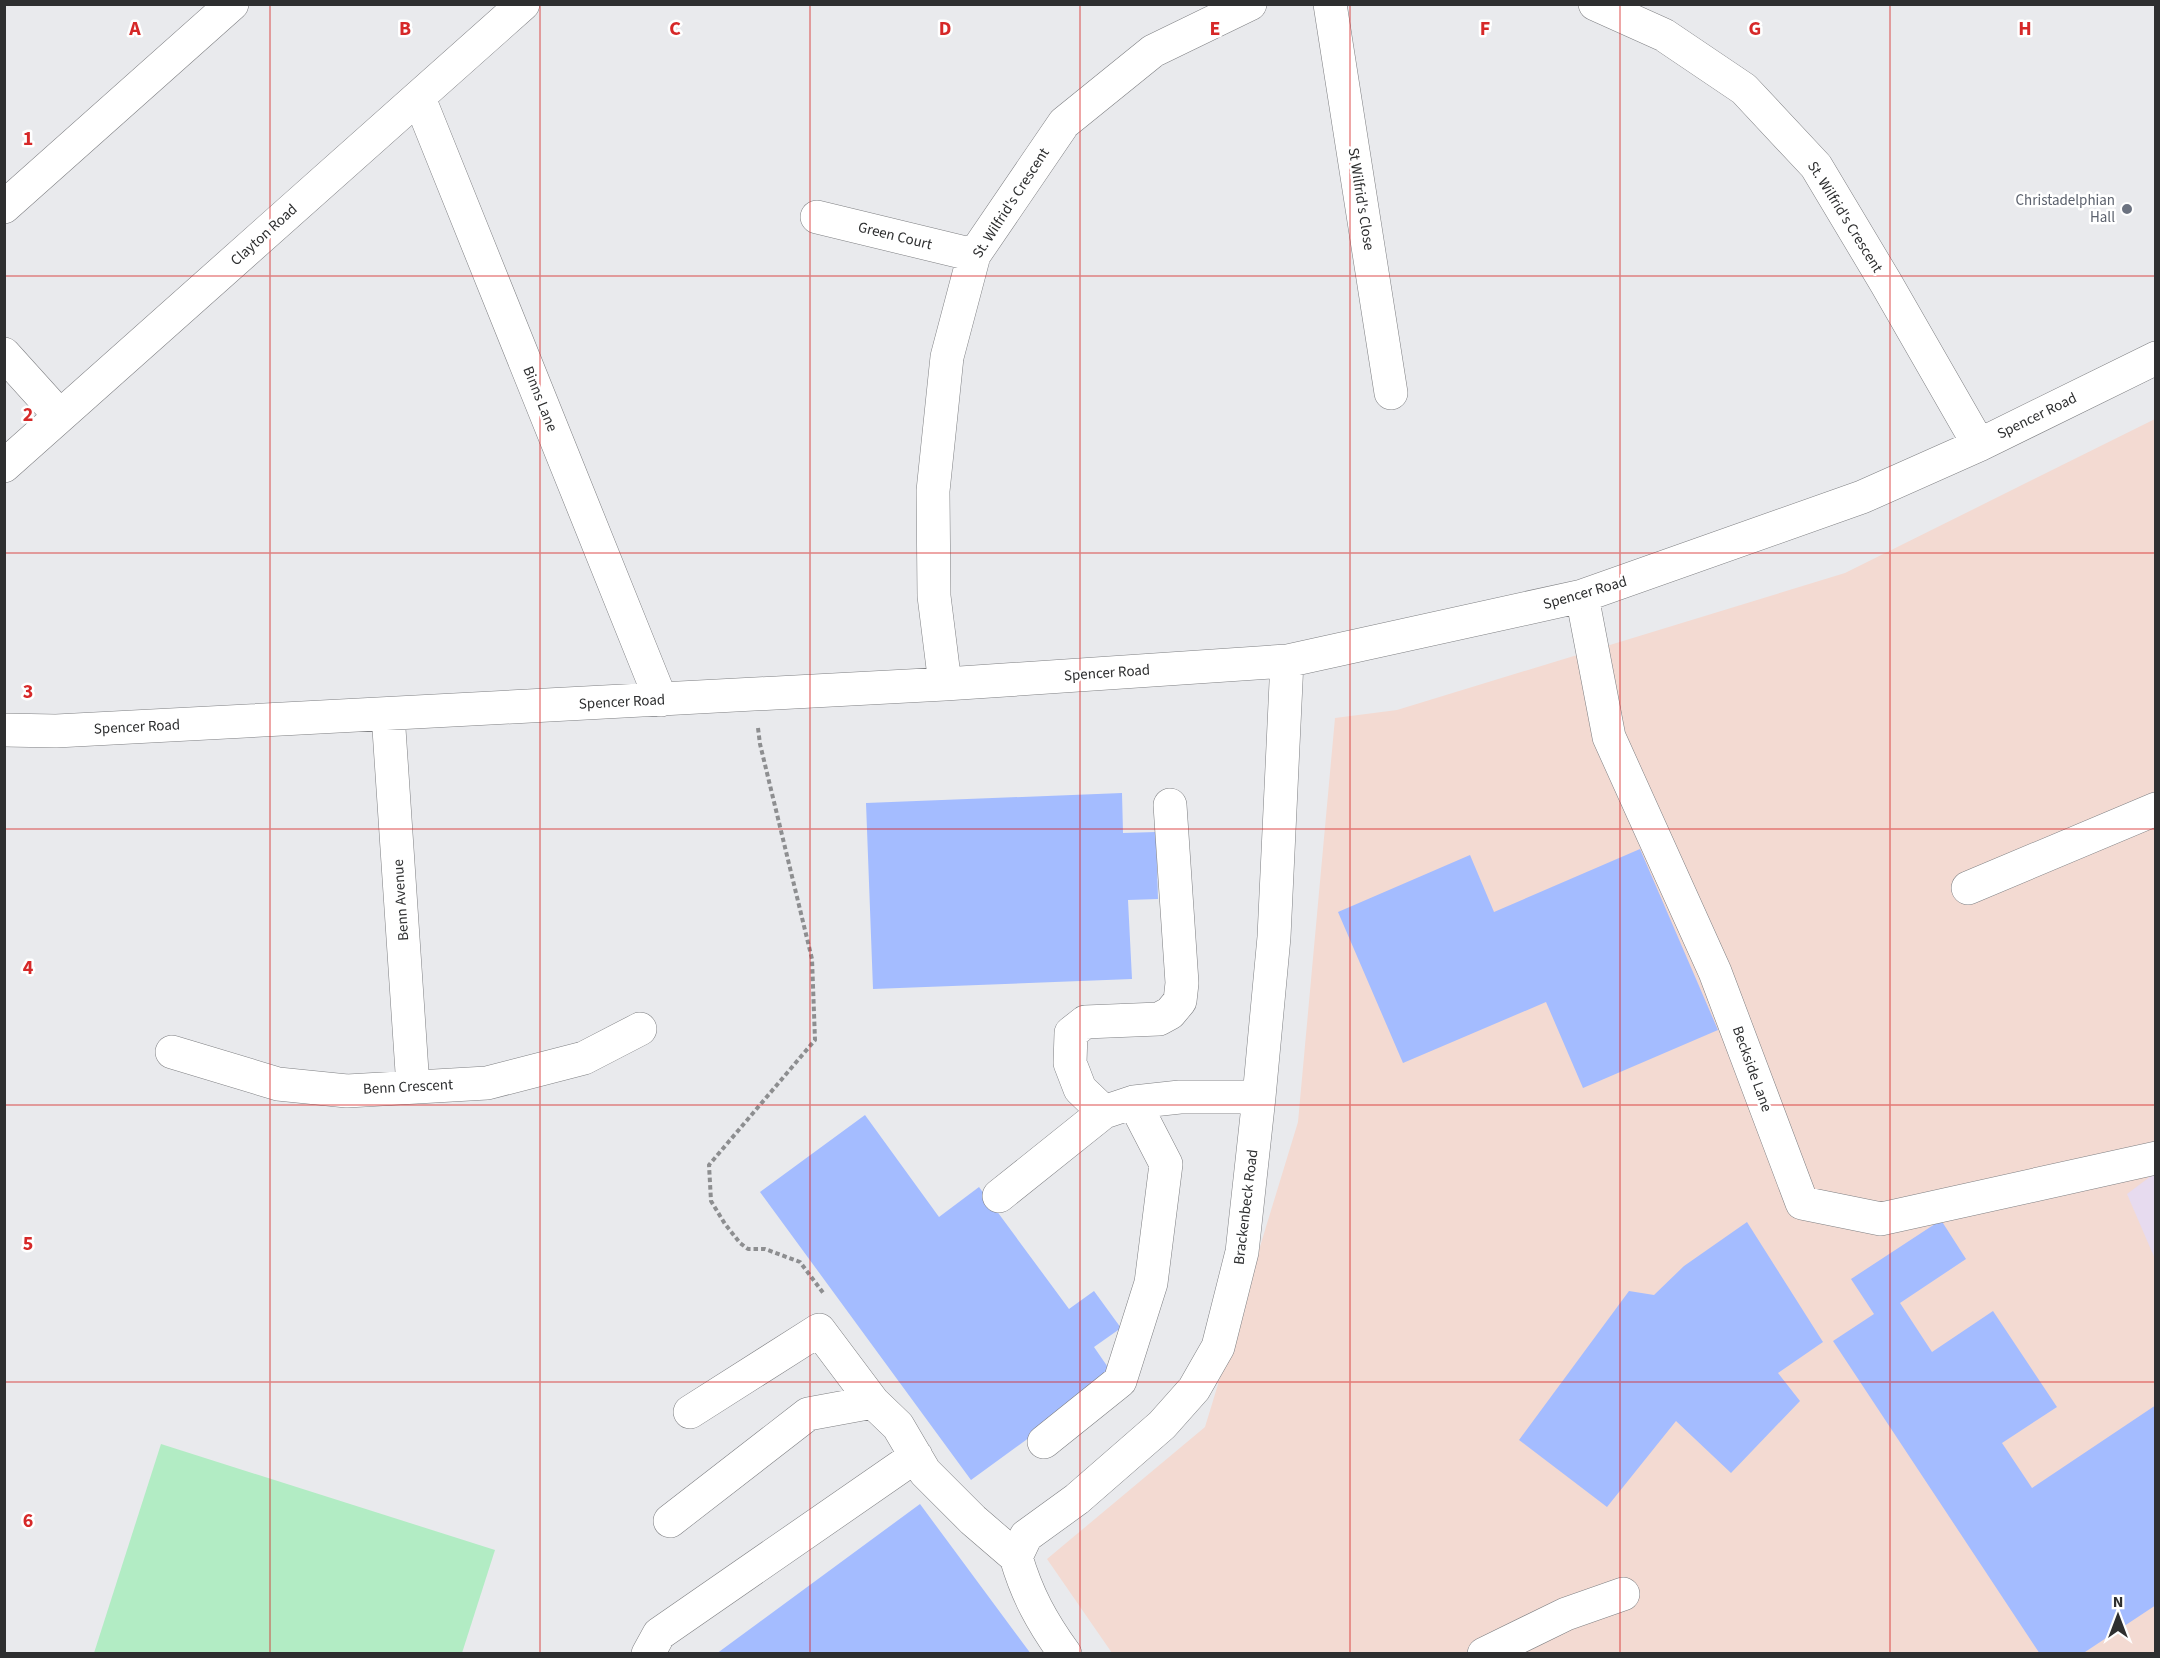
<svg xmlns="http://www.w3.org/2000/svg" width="2160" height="1658" viewBox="0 0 2160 1658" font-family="'Source Sans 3',sans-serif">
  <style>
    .commercial { fill: #f3dad2 }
    .education { fill: #e7dbef }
    .green { fill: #b2ecc4 }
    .building { fill: #a4bcff }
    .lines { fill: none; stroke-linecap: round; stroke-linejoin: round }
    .minor-casing { stroke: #7e7f82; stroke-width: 34 }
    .path { stroke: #8d8e90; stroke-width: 4; stroke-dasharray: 4.5 3; stroke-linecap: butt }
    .minor { stroke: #fff; stroke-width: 33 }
    .grid { fill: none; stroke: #d62828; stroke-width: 1.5; stroke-opacity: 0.55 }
    .worship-dot { fill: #6b7280; stroke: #fff; stroke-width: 2 }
    .labels { text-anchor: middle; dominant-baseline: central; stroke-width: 5; stroke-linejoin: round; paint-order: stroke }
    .street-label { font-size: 15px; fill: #2e2f30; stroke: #fff }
    .worship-label { font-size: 15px; fill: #5b616d; stroke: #fff; text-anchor: end }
    .grid-label { font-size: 20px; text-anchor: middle; font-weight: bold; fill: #d62828; stroke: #fff; stroke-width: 5; stroke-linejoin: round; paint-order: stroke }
  </style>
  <rect width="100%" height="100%" fill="#e9eaed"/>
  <path class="commercial" d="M2155,419V1653H1112L1047,1559L1205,1427L1298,1122L1335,718L1397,710L1845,573Z"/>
  <path class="education" d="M2155,1173V1259L2127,1194Z"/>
  <path class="green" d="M161,1444L495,1550L462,1653H94Z"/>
  <path class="building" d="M1122,793L1123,833L1156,832L1158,899L1128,900L1132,979L873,989L866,803Z
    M1640,849L1718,1030L1583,1088L1546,1002L1403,1063L1338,912L1470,855L1494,912Z
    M865,1115L939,1217L979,1187L1069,1309L1094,1291L1121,1328L1094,1347L1114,1376L971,1480L760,1192Z
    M1941,1220L1966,1259L1900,1303L1932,1352L1993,1311L2057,1407L2002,1443L2032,1488L2156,1405V1605L2082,1654H2040L1833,1341L1874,1314L1851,1279Z
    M1747,1222L1823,1342L1778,1373L1800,1401L1731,1473L1676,1421L1607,1507L1519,1440L1629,1291L1654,1295L1684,1266Z
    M920,1504L1031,1654H716Z"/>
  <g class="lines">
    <g class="minor-casing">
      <path id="minor" d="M1330,4L1391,393
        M1595,4L1664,35L1744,89L1816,166L1886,283L1979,445
        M419,98L661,700
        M4,207L232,4
        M817,217L974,255
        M4,354L60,416
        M4,466L523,4
        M1582,596L1609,737L1715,972L1802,1203L1881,1219L2156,1158
        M945,684L934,596L933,491L947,357L974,255L1064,123L1153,51L1250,4
        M388,714L413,1087
        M4,730L56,731L945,684L1287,661L1582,596L1862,497L1979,445L2156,358
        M1968,888L2156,809
        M172,1052L278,1084L347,1091L487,1083L584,1058L640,1029
        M1104,1112L1080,1089L1070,1063L1071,1033L1085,1022L1159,1019L1170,1013L1180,1001L1182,983L1170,805
        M999,1196L1104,1112L1134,1102L1180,1097H1259
        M690,1412L819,1330L873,1402
        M1044,1442L1120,1381L1151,1283L1166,1164L1134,1102
        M670,1521L808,1414L873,1402L898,1426L925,1472L973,1520L1016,1557
        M648,1654L659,1634L916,1456
        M1065,1654C1042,1622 1027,1595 1016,1557L1026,1536L1077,1499L1162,1425L1194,1389L1218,1347L1242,1252L1259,1097L1274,937L1287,661
        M1484,1654L1566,1614L1623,1594"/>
    </g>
    <path class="path" d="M758,728L760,744L812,959L815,1040L709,1165L711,1201L725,1224L740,1243L748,1249H765L800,1262L824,1294"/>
    <use href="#minor" class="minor"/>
  </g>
  <path class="grid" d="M270,4V1654M540,4V1654M810,4V1654M1080,4V1654M1350,4V1654M1620,4V1654M1890,4V1654M4,276H2156M4,553H2156M4,829H2156M4,1105H2156M4,1382H2156"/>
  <circle class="worship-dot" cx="2127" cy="209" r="6"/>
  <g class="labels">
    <g class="street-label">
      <text transform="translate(1361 199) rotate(81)">St Wilfrid's Close</text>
      <text transform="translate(1011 203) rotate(-57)">St. Wilfrid's Crescent</text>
      <text transform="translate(1845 217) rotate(58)">St. Wilfrid's Crescent</text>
      <text transform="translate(264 235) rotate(-42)">Clayton Road</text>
      <text transform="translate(895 236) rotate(14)">Green Court</text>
      <text transform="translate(540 399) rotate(68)">Binns Lane</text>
      <text transform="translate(2037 416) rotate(-26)">Spencer Road</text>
      <text transform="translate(1585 593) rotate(-16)">Spencer Road</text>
      <text transform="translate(1107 673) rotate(-4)">Spencer Road</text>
      <text transform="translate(622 702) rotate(-3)">Spencer Road</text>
      <text transform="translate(137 727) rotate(-3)">Spencer Road</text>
      <text transform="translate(401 900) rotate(-94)">Benn Avenue</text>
      <text transform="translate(1752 1069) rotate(70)">Beckside Lane</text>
      <text transform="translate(408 1087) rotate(-3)">Benn Crescent</text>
      <text transform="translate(1246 1207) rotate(-83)">Brackenbeck Road</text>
    </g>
    <g class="worship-label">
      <text x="2115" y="200">Christadelphian<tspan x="2115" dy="17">Hall</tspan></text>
    </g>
  </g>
  <g class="grid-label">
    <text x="135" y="35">A</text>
    <text x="405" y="35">B</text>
    <text x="675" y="35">C</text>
    <text x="945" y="35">D</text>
    <text x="1215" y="35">E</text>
    <text x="1485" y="35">F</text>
    <text x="1755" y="35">G</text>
    <text x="2025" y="35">H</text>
    <text x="28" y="145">1</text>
    <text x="28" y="421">2</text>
    <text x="28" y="698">3</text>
    <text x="28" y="974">4</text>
    <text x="28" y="1250">5</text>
    <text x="28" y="1527">6</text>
  </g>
  <rect width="2160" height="1658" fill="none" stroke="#2e2f30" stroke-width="12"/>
  <g transform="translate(2118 1616)" stroke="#ffffff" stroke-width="4.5" paint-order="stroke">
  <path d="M0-4.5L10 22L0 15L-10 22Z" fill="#2e2f30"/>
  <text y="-9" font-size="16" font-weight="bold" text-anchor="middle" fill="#2e2f30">N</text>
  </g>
</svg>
